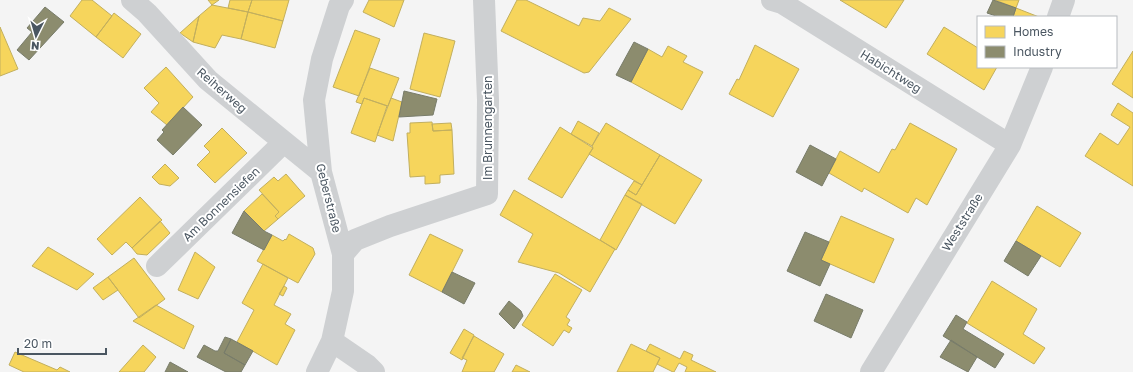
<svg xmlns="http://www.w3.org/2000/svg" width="1133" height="372" viewBox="0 0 1133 372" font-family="'Golos Text',sans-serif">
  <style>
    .homes { fill: #f6d55c; stroke: #c2af5e }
    .industry { fill: #8c8c6e; stroke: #787c6a }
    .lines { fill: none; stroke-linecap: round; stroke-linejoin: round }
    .minor { stroke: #ced0d2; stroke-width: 22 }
    .labels { text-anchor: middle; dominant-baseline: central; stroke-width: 4; stroke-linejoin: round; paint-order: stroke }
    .street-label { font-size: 12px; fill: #4a5661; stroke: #fff }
  </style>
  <rect width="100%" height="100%" fill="#f4f4f4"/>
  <path class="homes" d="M82,0H92L112,16L96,37L70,16Z
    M208,0H219L212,5Z
    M230,0H252L248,12L228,8Z
    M252,0H289L283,21L248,12Z
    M369,0H404L394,27L363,12Z
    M517,0H526L579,26L583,18L600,21L609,8L631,19L589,72L584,73L501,31Z
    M840,0H904L886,28Z
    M995,0H1019L1016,8Z
    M212,5L248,12L241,39L222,35L215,48L193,42L199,16Z
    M1016,8L1039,17H1013Z
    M248,12L283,21L275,48L241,39Z
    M114,13L141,34L123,58L96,37Z
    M199,16L193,42L180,33Z
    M0,27L18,69L0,76Z
    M944,27L978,48V67H997L984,90L927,54Z
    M355,30L380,39L359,96L333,87Z
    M424,33L455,41L440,97L410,89Z
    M755,45L799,69L773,117L729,94L737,79L739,80Z
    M668,46L687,56L683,62L703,72L682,110L631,82L648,49L662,57Z
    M1133,51V98L1112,84Z
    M166,67L193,97L167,125L151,112L159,103L144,88Z
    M370,68L399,78L388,106L364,98L362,104L356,102Z
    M364,98L387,106L375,142L351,133Z
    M391,98L402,102L393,141L377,135Z
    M1118,103L1133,113V186L1085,156L1100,133L1118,145L1130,127L1111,115Z
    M578,121L599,133L592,146L571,134Z
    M432,122L433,131L452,130L454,174L440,175V183L425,184V176L410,177L407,133H410V123Z
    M451,123L452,130L433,131L432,124Z
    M606,123L660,155L642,185L589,154L593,148L592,146Z
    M910,123L957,149L927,205L916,198L908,213L864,188L862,192L829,173L840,151L879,173L892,149L895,150Z
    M560,127L593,148L562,198L528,179Z
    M222,128L247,153L215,183L197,165L210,152L204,146Z
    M660,155L702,180L675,224L625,195L628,190L636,195Z
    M165,164L179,178L170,186L159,184L152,177Z
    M286,174L305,196L278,219L275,216L279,212L259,190L274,177L278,181Z
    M634,181L642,185L636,195L628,190Z
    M514,190L615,249L590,292L559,273L518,262L533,234L500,215Z
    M262,194L279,212L275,216L278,219L264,231L244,211Z
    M625,195L642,204L616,250L600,240Z
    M140,197L162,220L132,248L126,242L112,255L97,239Z
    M1037,206L1081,233L1060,267L1016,241Z
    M841,216L894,239L874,283L821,260Z
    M160,221L170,233L147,255L137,254L132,248Z
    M289,234L313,248L315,254L298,283L257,261L272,235L283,241L285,239L286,240Z
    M430,234L463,250L442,292L409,275Z
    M48,247L94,274L77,290L32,266Z
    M195,252L215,267L198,299L178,290Z
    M134,258L165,299L139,318L108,277Z
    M263,264L288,278L274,305L291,314L285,324L295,330L277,365L237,342L254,310L242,303Z
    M555,274L582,290L566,317L570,320L567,325L572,328L569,333L564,330L553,346L522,325Z
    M108,277L118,290L103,300L93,288Z
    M992,281L1037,309L1023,334L1045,348L1034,364L967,323Z
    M284,286L287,288L283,296L279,294Z
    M156,305L194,326L184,349L133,321Z
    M464,329L474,335L462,360L450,353Z
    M474,336L504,354L494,372H462L467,360L462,358Z
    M631,344L660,358L653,372H617Z
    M650,344L680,359L684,351L693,355L691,360L716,372H685L687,367L679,363L674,372H673L657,364L660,358L646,351Z
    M143,345L156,357L144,372H119Z
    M15,352L57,370L60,367L70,372H24L9,365Z
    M516,365L530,372H512Z"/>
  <path class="industry" d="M993,0L1016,8L1013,17H999L987,13Z
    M45,7L64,22L29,60L17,50L32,32L27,28Z
    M634,42L648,49L631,82L616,75Z
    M404,91L437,99L433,115L399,117Z
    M183,107L202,125L173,155L157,140L164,132L162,130Z
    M810,145L836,159L822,186L796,172Z
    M244,211L264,231L272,235L264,250L232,233Z
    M805,232L829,242L821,260L830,264L820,286L787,271Z
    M1016,241L1041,256L1028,276L1004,261Z
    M452,272L475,283L464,304L442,292Z
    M826,294L863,310L851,338L814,321Z
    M509,301L521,311L523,316L514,329L499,314Z
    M956,315L967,322L963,329L1004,354L995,368L943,336Z
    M225,337L231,339L224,353L245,365L241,372H226L197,357L204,345L215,351H218Z
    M231,339L253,351L245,365L224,353Z
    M951,340L977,357L968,372L940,357Z
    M170,362L188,372H165Z"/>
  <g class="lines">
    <path class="minor" d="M132,0L147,13L208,80L321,172
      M772,0L782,3L1010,145
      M1058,17L1064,0
      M343,254L355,240L390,226L487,194L488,100L484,0
      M157,266L284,142
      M332,341L367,365L374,372
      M317,372L332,341L343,291V254L321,172L314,100L322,59L339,6L343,0
      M871,372L1010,145L1042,67"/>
  </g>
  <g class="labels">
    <g class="street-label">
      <text transform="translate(891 71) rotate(32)">Habichtweg</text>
      <text transform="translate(222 90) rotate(41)">Reiherweg</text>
      <text transform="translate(487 128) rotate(-90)">Im Brunnengarten</text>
      <text transform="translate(329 198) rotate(76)">Geberstraße</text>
      <text transform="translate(221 204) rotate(-44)">Am Bonnensiefen</text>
      <text transform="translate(962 222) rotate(-58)">Weststraße</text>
    </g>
  </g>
  <rect x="977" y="16" width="140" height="52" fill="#ffffff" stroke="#b7bbc0"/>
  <rect x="985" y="26" width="20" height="12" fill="#f6d55c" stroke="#b7bbc0"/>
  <text x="1013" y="36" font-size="12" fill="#4a5661">Homes</text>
  <rect x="985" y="46" width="20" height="12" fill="#8c8c6e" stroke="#b7bbc0"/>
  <text x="1013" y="56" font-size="12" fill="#4a5661">Industry</text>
  <g transform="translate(36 36) rotate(185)" stroke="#ffffff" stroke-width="3" paint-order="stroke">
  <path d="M0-3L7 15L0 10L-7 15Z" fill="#4a5661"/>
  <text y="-6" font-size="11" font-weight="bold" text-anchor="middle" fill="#4a5661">N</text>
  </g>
  <path d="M18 348v6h88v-6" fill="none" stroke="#4a5661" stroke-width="2"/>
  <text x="24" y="348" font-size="12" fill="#4a5661" stroke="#ffffff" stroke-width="3" paint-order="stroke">20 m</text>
</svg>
